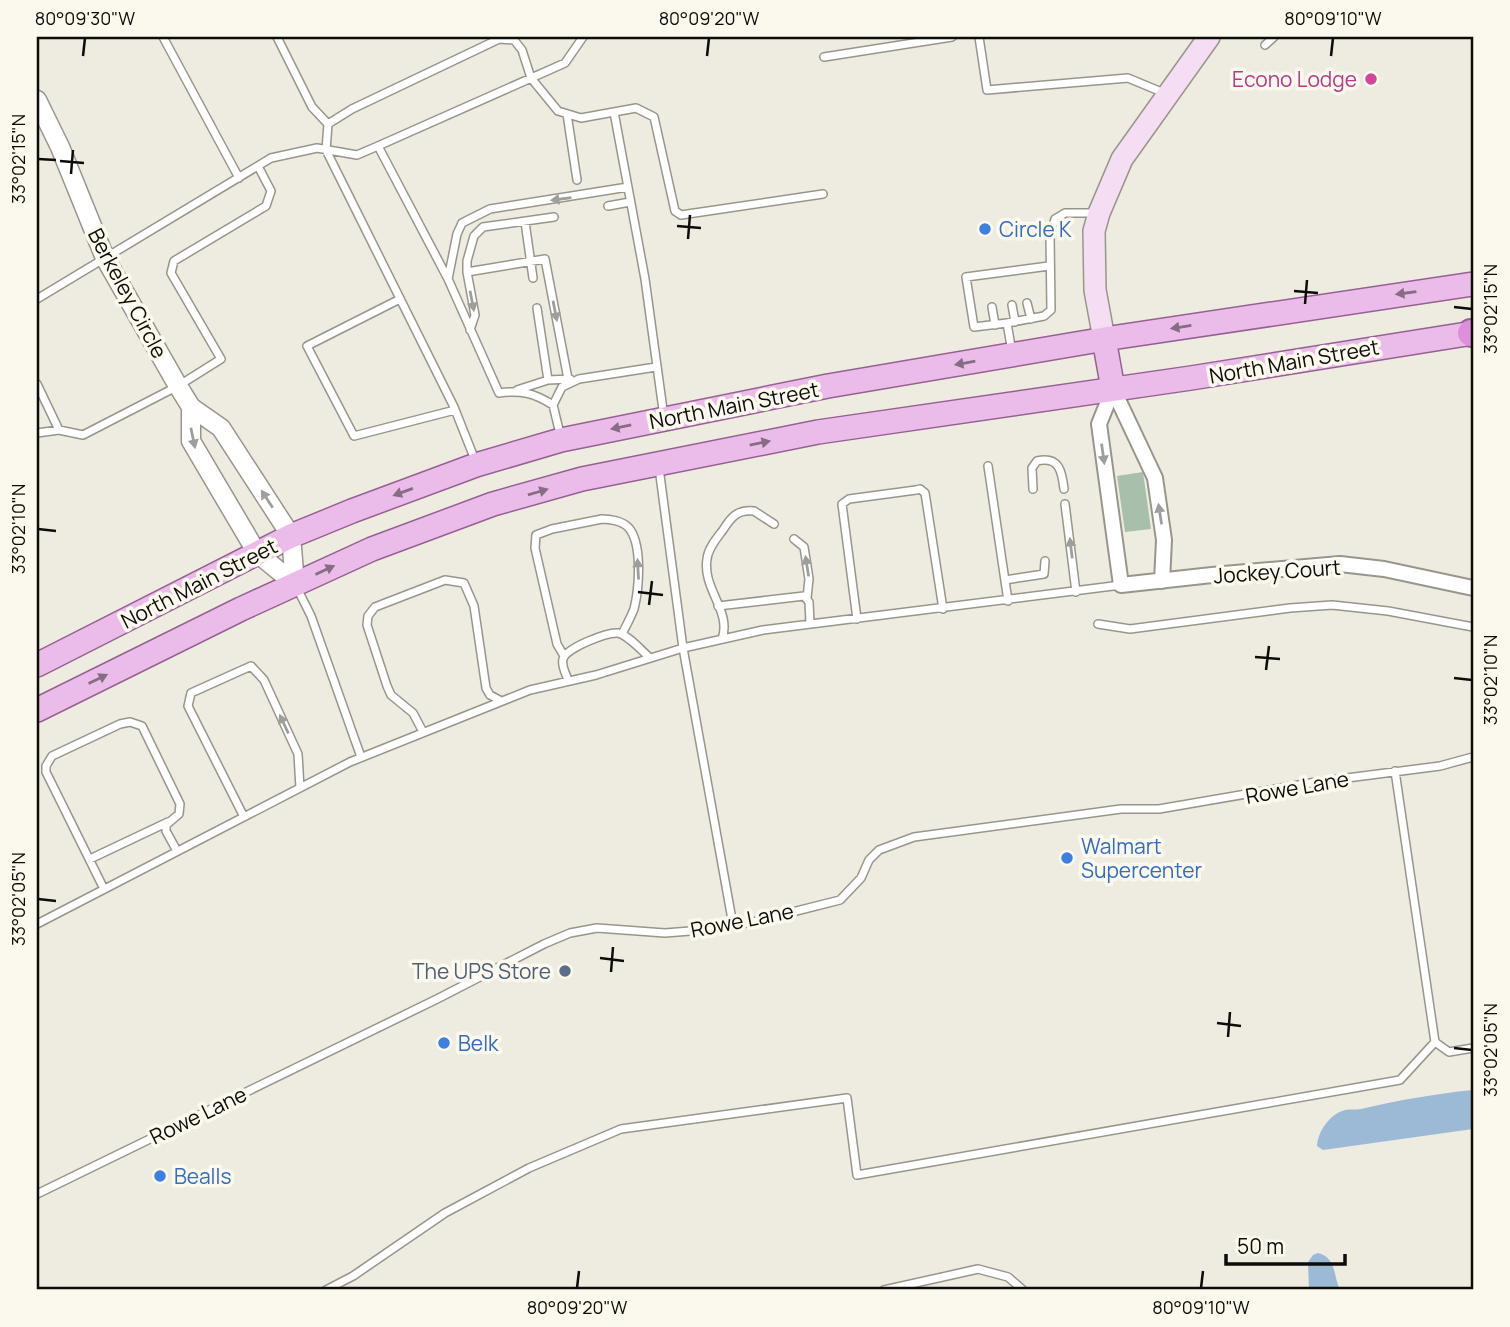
<svg xmlns="http://www.w3.org/2000/svg" width="1510" height="1327" viewBox="0 0 1510 1327" font-family="Manrope,sans-serif">
  <style>
    .green { fill: #a8bfac }
    .water { fill: #9cb9d6 }
    .lines { fill: none; stroke-linecap: round; stroke-linejoin: round }
    .service-casing { stroke: #98968b; stroke-width: 10 }
    .minor-casing { stroke: #98968b; stroke-width: 18 }
    .tertiary-casing { stroke: #98968b; stroke-width: 21 }
    .secondary-casing { stroke: #98968b; stroke-width: 24 }
    .primary-casing { stroke: #956192; stroke-width: 26 }
    .motorway-casing { stroke: #956192; stroke-width: 30 }
    .service { stroke: #fff; stroke-width: 7 }
    .minor { stroke: #fff; stroke-width: 14 }
    .tertiary { stroke: #fff; stroke-width: 18 }
    .secondary { stroke: #f5ddf4; stroke-width: 21 }
    .primary { stroke: #ebbcea; stroke-width: 23 }
    .motorway { stroke: #de8fdc; stroke-width: 26 }
    .oneway { fill: #9e9e9c }
    .oneway2 { fill: #876d84 }
    .ticks { fill: none; stroke: #0d0c08; stroke-width: 2.5 }
    .hotel-dot { fill: #d1479c; stroke: #fbf9ed; stroke-width: 2.5 }
    .shop-dot { fill: #3f7fe0; stroke: #fbf9ed; stroke-width: 2.5 }
    .service-dot { fill: #5c6f8a; stroke: #fbf9ed; stroke-width: 2.5 }
    .labels { text-anchor: middle; dominant-baseline: central; stroke-width: 7; stroke-linejoin: round; paint-order: stroke }
    .hotel-label { font-size: 21px; fill: #b23c85; stroke: #fbf9ed; text-anchor: end }
    .shop-label { font-size: 21px; fill: #366cbe; stroke: #fbf9ed; text-anchor: start }
    .street-label { font-size: 21px; fill: #0d0c08; stroke: #fbf9ed }
    .service-label { font-size: 21px; fill: #4e5e75; stroke: #fbf9ed; text-anchor: end }
    .neatline { fill: none; stroke: #0d0c08; stroke-width: 2.5 }
    .ticks-label { font-size: 18px; text-anchor: middle; fill: #0d0c08 }
  </style>
  <rect width="100%" height="100%" fill="#eeece0"/>
  <path class="green" d="M1143,472L1151,529L1125,532L1117,476Z"/>
  <path class="water" d="M1473,1090V1129L1323,1150L1317,1146C1318,1131 1330,1114 1345,1110C1350,1109 1356,1110 1361,1109C1400,1100 1433,1094 1473,1090Z
    M1318,1253C1337,1258 1333,1276 1340,1290H1309L1308,1262L1313,1255Z"/>
  <g class="lines">
    <g class="service-casing">
      <path id="service" d="M163,37L239,178
        M277,37L312,107L328,124
        M979,37L987,90L1128,78L1164,93
        M1265,45L1274,37
        M824,57L952,37
        M614,112L636,108L654,117L675,211L681,215L823,194
        M567,114L577,180
        M378,146L448,279L499,393C521,390 534,393 553,405L562,387L579,379L656,367
        M608,206L630,202
        M525,222L533,278
        M467,272L545,259L568,379
        M448,279L457,234L462,223L490,209L628,187
        M37,299L271,158L317,148L357,155L378,146L565,63L583,37
        M400,299L307,346L354,436L455,410
        M1027,303L1031,319
        M1012,305L1015,322
        M992,307L995,325
        M537,308L548,380
        M1007,323L974,327L966,277L1049,266
        M470,330L475,315L467,272V261L474,236L483,227L554,217
        M1012,352L1007,323L1044,316L1051,310L1050,235L1055,219L1065,213H1095
        M37,384L59,430
        M517,390L548,380L570,379
        M553,405L561,438
        M37,433L59,430L83,435L178,386L221,359L171,273L174,261L266,206L271,191L258,166
        M475,460L454,407L326,150L328,124L352,109L499,39L514,40L522,50L531,78L558,111L581,118L614,112L645,279L664,417
        M988,466L1008,601
        M659,468L683,648L733,925
        M1033,489L1032,468L1037,461C1059,456 1062,471 1064,489
        M1065,504L1076,592
        M794,539L804,547L809,579L807,598
        M1005,580L1044,574L1045,561
        M297,588L311,616L361,757
        M718,606L804,596L809,602L810,623
        M857,619L842,504L849,499L916,490L920,489L925,493L943,609
        M1098,624L1130,629L1290,608L1332,605L1388,611L1473,627
        M722,639C732,611 702,589 707,559C708,548 717,538 723,530C731,517 738,509 754,511L774,524
        M564,656L557,644L535,548L536,535L552,529L602,519C610,519 622,521 628,527C643,543 639,589 634,609C631,617 626,626 622,634
        M568,680C566,674 561,666 563,659C566,648 607,632 618,633C628,635 641,650 649,657
        M423,732L413,713L391,695L387,686L367,625L368,616L375,607L445,580L464,583L474,606L486,688L490,695L501,701
        M1395,771L1435,1042L1449,1052L1473,1048
        M244,817L188,706L191,693L251,666L264,680L298,754L300,788
        M90,859L168,822
        M104,889L46,772V766L52,756L120,724L130,722L142,726L180,804L179,814L166,825V831L177,851
        M37,924L350,762L530,690L596,675L683,648L763,630L1121,585
        M37,1194L437,999L544,944L570,933L597,928L665,933L703,930L753,922L840,900L861,878L869,860L879,850L914,837L1121,809H1159L1316,782L1440,766L1473,757
        M326,1290L353,1276L445,1213L529,1168L621,1129L847,1098L857,1175L1400,1080L1435,1042
        M884,1290L978,1269L1008,1277L1023,1290"/>
    </g>
    <g class="minor-casing">
      <path id="minor" d="M1113,389L1099,424L1121,585L1212,575L1340,564L1384,569L1473,588
        M1113,389L1155,478L1164,540L1162,581"/>
    </g>
    <g class="tertiary-casing">
      <path id="tertiary" d="M37,100L60,147L105,258L178,386L191,407L221,428L291,536L295,584
        M191,407V441L257,553L295,584"/>
    </g>
    <g class="secondary-casing">
      <path id="secondary" d="M1104,339L1095,290L1094,231L1099,213L1122,159L1209,37"/>
    </g>
    <g class="primary-casing">
      <path id="primary" d="M1104,339L1113,389
        M37,665L291,536L352,511L476,465L561,440L828,386L1111,338L1473,284
        M37,710L241,609L372,549L493,504L582,479L818,432L1191,378L1473,333"/>
    </g>
    <g class="motorway-casing">
      <path id="motorway" d="M1471,333H1473"/>
    </g>
    <use href="#service" class="service"/>
    <use href="#minor" class="minor"/>
    <use href="#tertiary" class="tertiary"/>
    <use href="#secondary" class="secondary"/>
    <use href="#primary" class="primary"/>
    <use href="#motorway" class="motorway"/>
  </g>
  <defs><path id="oneway-solid" d="M-6-.8H1V-3.2L6.5 0L1 3.2V.8H-6Z" transform="scale(1.75)"/></defs>
  <g class="oneway">
    <use href="#oneway-solid" transform="translate(561 199) rotate(172)"/>
    <use href="#oneway-solid" transform="translate(472 301) rotate(79)"/>
    <use href="#oneway-solid" transform="translate(555 311) rotate(79)"/>
    <use href="#oneway-solid" transform="translate(193 438) rotate(78)"/>
    <use href="#oneway-solid" transform="translate(1103 454) rotate(82)"/>
    <use href="#oneway-solid" transform="translate(267 499) rotate(-123)"/>
    <use href="#oneway-solid" transform="translate(1160 514) rotate(-99)"/>
    <use href="#oneway-solid" transform="translate(1071 548) rotate(-97)"/>
    <use href="#oneway-solid" transform="translate(807 566) rotate(-99)"/>
    <use href="#oneway-solid" transform="translate(638 569) rotate(-93)"/>
    <use href="#oneway-solid" transform="translate(284 724) rotate(-115)"/>
  </g>
  <g class="oneway2">
    <use href="#oneway-solid" transform="translate(1406 293) rotate(172)"/>
    <use href="#oneway-solid" transform="translate(1181 327) rotate(171)"/>
    <use href="#oneway-solid" transform="translate(965 363) rotate(170)"/>
    <use href="#oneway-solid" transform="translate(621 427) rotate(168)"/>
    <use href="#oneway-solid" transform="translate(760 443) rotate(-11)"/>
    <use href="#oneway-solid" transform="translate(403 492) rotate(160)"/>
    <use href="#oneway-solid" transform="translate(538 492) rotate(-16)"/>
    <use href="#oneway-solid" transform="translate(325 570) rotate(-25)"/>
    <use href="#oneway-solid" transform="translate(98 679) rotate(-26)"/>
  </g>
  <path class="ticks" d="M83,56L85,38M707,56L709,38M1331,56L1333,38M38,159L56,160M60,161L84,163M71,174L73,150M677,226L701,228M688,239L690,215M1294,291L1318,293M1305,304L1307,280M1454,307L1472,309M38,529L56,531M638,592L663,595M649,605L652,581M1255,657L1280,659M1266,670L1269,646M1454,678L1472,680M38,899L56,901M600,958L624,961M611,972L613,947M1217,1023L1241,1026M1228,1037L1230,1012M1454,1048L1472,1050M577,1288L579,1271M1201,1288L1203,1271"/>
  <circle class="hotel-dot" cx="1371" cy="79" r="7"/>
  <g class="shop-dot">
    <circle cx="985" cy="229" r="7"/>
    <circle cx="1067" cy="858" r="7"/>
    <circle cx="444" cy="1043" r="7"/>
    <circle cx="160" cy="1176" r="7"/>
  </g>
  <circle class="service-dot" cx="565" cy="971" r="7"/>
  <g class="labels">
    <g class="hotel-label">
      <text x="1357" y="79">Econo Lodge</text>
    </g>
    <g class="shop-label">
      <text x="999" y="229">Circle K</text>
      <text x="1081" y="846">Walmart<tspan x="1081" dy="24">Supercenter</tspan></text>
      <text x="458" y="1043">Belk</text>
      <text x="174" y="1176">Bealls</text>
    </g>
    <g class="street-label">
      <text transform="translate(128 293) rotate(62)">Berkeley Circle</text>
      <text transform="translate(1294 361) rotate(-10)">North Main Street</text>
      <text transform="translate(734 405) rotate(-11)">North Main Street</text>
      <text transform="translate(1277 571) rotate(-4)">Jockey Court</text>
      <text transform="translate(199 583) rotate(-27)">North Main Street</text>
      <text transform="translate(1297 787) rotate(-10)">Rowe Lane</text>
      <text transform="translate(742 920) rotate(-11)">Rowe Lane</text>
      <text transform="translate(198 1115) rotate(-26)">Rowe Lane</text>
    </g>
    <g class="service-label">
      <text x="551" y="971">The UPS Store</text>
    </g>
  </g>
  <rect width="1510" height="1327" fill="none" stroke="#fbf9ed" stroke-width="77"/>
  <path d="M1226 1254v10h119v-10" fill="none" stroke="#0d0c08" stroke-width="3.5"/>
  <text x="1237" y="1254" font-size="21" fill="#0d0c08" stroke="#fbf9ed" stroke-width="5" paint-order="stroke">50 m</text>
  <rect x="38" y="38" width="1434" height="1250" class="neatline"/>
  <g class="ticks-label">
    <text x="85" y="25">80°09'30"W</text>
    <text x="709" y="25">80°09'20"W</text>
    <text x="1333" y="25">80°09'10"W</text>
    <text transform="translate(19 159) rotate(-90)" y="6">33°02'15"N</text>
    <text transform="translate(1491 309) rotate(-90)" y="6">33°02'15"N</text>
    <text transform="translate(19 529) rotate(-90)" y="6">33°02'10"N</text>
    <text transform="translate(1491 680) rotate(-90)" y="6">33°02'10"N</text>
    <text transform="translate(19 899) rotate(-90)" y="6">33°02'05"N</text>
    <text transform="translate(1491 1050) rotate(-90)" y="6">33°02'05"N</text>
    <text x="577" y="1314">80°09'20"W</text>
    <text x="1201" y="1314">80°09'10"W</text>
  </g>
</svg>
